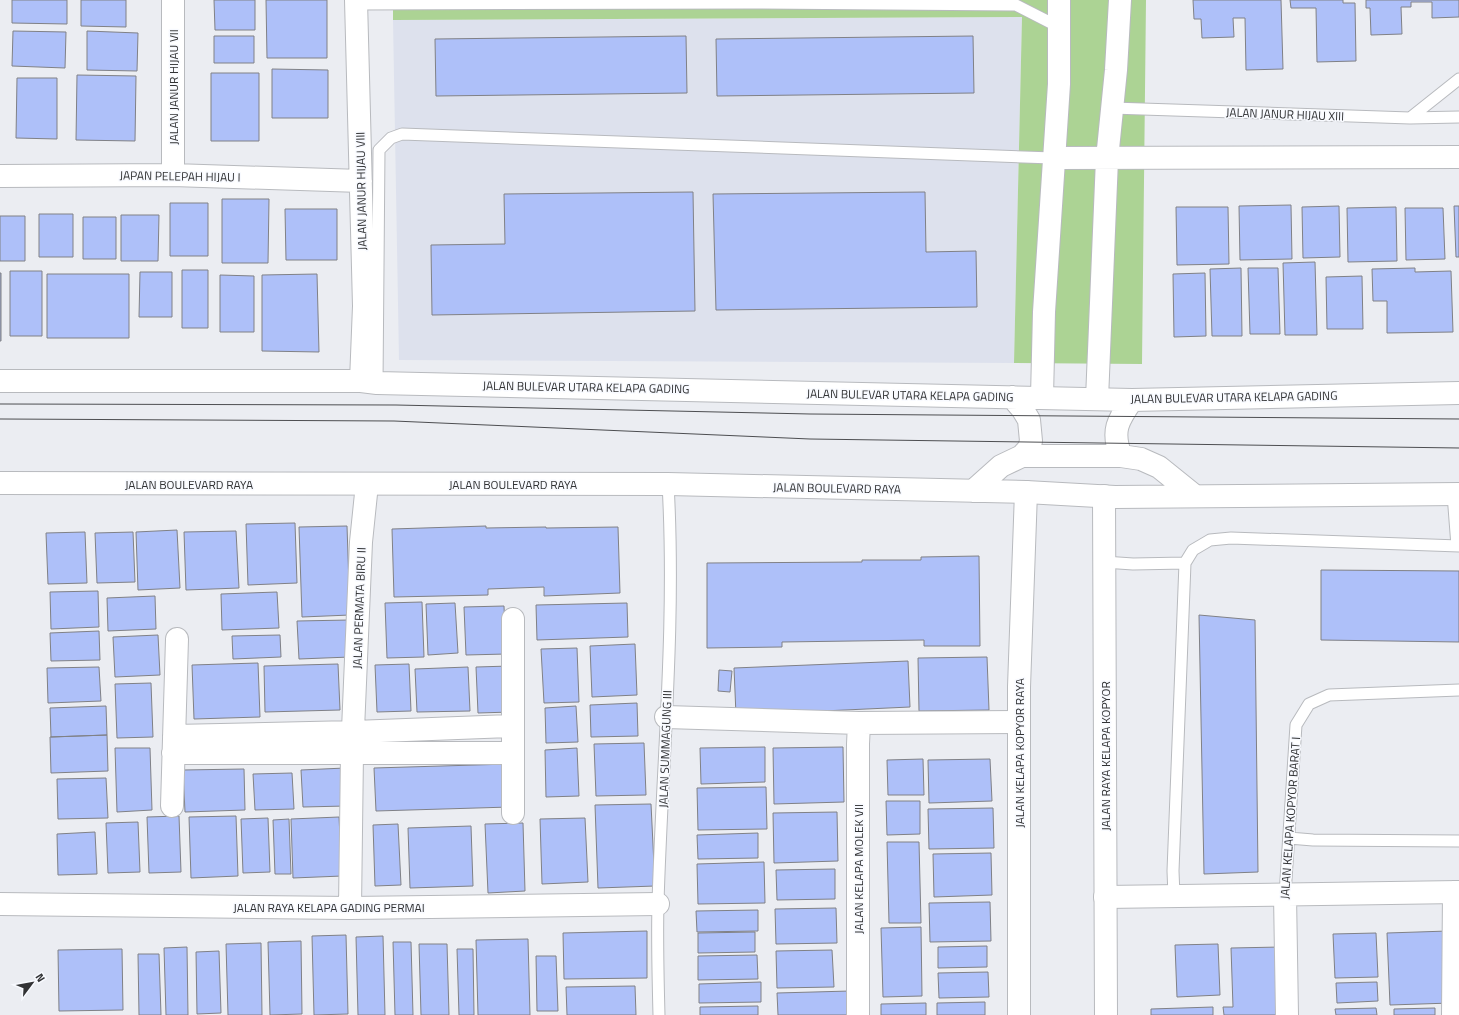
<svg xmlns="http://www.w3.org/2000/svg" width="1459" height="1015" viewBox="0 0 1459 1015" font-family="'Titillium Web',sans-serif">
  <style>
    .built { fill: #dde1ed }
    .green { fill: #acd394 }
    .building { fill: #aec0f9; stroke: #808186 }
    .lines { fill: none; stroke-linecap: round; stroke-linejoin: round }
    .service-casing { stroke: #b8babe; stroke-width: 13 }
    .minor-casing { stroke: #b8babe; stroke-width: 24 }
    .tertiary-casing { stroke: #b8babe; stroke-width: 24 }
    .secondary-casing { stroke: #b8babe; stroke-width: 24 }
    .service { stroke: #fff; stroke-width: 11 }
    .minor { stroke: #fff; stroke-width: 22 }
    .tertiary { stroke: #fff; stroke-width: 22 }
    .secondary { stroke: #fff; stroke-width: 22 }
    .tram { stroke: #4d4e51; stroke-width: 1 }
    .labels { text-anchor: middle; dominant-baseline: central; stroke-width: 3; stroke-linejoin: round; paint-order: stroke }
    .street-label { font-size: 12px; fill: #323335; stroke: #f8faff }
  </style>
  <rect width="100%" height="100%" fill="#ebedf2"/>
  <path class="built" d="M1022,17L1014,363L399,360L393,20Z"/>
  <path class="green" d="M393,0H1146L1142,364L1014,363L1022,17L393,20Z"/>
  <path class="building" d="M12,0H67V24L12,23Z
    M81,0H126V27L81,26Z
    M214,0H255V30H215Z
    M266,0H327V58H267Z
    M1193,0H1281L1283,69L1246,70L1245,18H1233L1234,37L1202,38L1201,19H1194Z
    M1290,0H1343V3H1355L1356,61L1317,62L1316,8H1291Z
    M1366,0H1459V17L1432,18V2H1411V7H1401L1402,34L1371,35L1370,8H1366Z
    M13,31L66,32L65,68L12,66Z
    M87,31L138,33L137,71L87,70Z
    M214,36H254V63H214Z
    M686,36L687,93L436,96L435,39Z
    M973,36L974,93L717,96L716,39Z
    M272,69L328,70V118H272Z
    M211,73H259V141H211Z
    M77,75L136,76L135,141L76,140Z
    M17,78H57V139L16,138Z
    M693,192L695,311L432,315L431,245L505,244L504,194Z
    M925,192L926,252L976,251L977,307L716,310L713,194Z
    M222,199H269L268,263H222Z
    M170,203H208V256H170Z
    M1291,205L1292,259L1240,260L1239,206Z
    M1339,206L1340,257L1303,258L1302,207Z
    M1454,206H1459V257H1456Z
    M1176,207H1228L1229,264L1177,265Z
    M1396,207L1397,261L1348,262L1347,208Z
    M1405,208H1443L1445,259L1406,260Z
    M285,209H337V260H286Z
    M39,214H73V257H39Z
    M121,215H159L158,261H121Z
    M0,216H25V261H0Z
    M83,217H116V259H83Z
    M1315,262L1317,335H1285L1283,263Z
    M1241,268L1242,336H1212L1210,269Z
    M1248,268H1278L1280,334H1250Z
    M1415,268V272L1451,271L1453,332L1387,333V301H1373L1372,269Z
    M182,270H208V328H182Z
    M10,271H42V336H10Z
    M140,272H172V317H139Z
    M0,273H1V341H0Z
    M1205,273L1206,336L1174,337L1173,274Z
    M47,274H129V338H47Z
    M317,274L319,352L262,351V275Z
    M220,275L254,276V332H220Z
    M1362,276L1363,329H1327L1326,277Z
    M295,523L297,583L248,585L246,524Z
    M347,526L350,615L302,617L299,527Z
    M486,526V528L546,527V528L618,527L620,593L544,596V587L488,589V595L394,597L392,529Z
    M177,530L180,588L138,590L136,532Z
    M236,531L239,588L186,590L184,532Z
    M85,532L87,583L48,584L46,533Z
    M133,532L135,582L97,583L95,533Z
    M979,556L980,646H924V640L782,642V647L707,648V563L862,562V560H921V557Z
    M1321,570L1459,571V642L1321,640Z
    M98,591L99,627L51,629L50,592Z
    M277,592L279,628L222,630L221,594Z
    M155,596L156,629L108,631L107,598Z
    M422,602L424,657L387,658L385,603Z
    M455,603L458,653L428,655L426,604Z
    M627,603L628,637L537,640L536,605Z
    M504,606L506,654L466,655L464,607Z
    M1199,615L1255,620L1258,872L1204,874Z
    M349,620L350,657L299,659L297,621Z
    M99,631L100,660L51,661L50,633Z
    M158,635L160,675L115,677L113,637Z
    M280,635L281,657L233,659L232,636Z
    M635,644L637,695L592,697L590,646Z
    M577,648L579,702L544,703L541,649Z
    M987,657L989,710L919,711L918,658Z
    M908,661L910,707L736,715L734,668Z
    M258,663L260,717L194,719L192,665Z
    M338,664L340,710L265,712L264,666Z
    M409,664L411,711L377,712L375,665Z
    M510,666L512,712L478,713L476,667Z
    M99,667L101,701L48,703L47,668Z
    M468,667L470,711L417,712L415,669Z
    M719,670L732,671L730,692L718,691Z
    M151,683L153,737L117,738L115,684Z
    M637,703L638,736L591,737L590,705Z
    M106,706L107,735L51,737L50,708Z
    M576,706L578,742L546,743L545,708Z
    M107,735L108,771L51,773L50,737Z
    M644,743L646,795L596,796L594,744Z
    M765,747V782L701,784L700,748Z
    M843,747L844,802L774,804L773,748Z
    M115,748H150L152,810L117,812Z
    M577,748L579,796L546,797L545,750Z
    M923,759L924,795H888L887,760Z
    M990,759L992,801L929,803L928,760Z
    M509,764L510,807L376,811L374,768Z
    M345,768L346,806L303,807L301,770Z
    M244,769L245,810L185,812L183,770Z
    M292,773L294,809L255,810L253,774Z
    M106,778L108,818L58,819L57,779Z
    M766,787L767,829L698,830L697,788Z
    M886,801H920V834L887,835Z
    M651,804L655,886L598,888L595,805Z
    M993,808L994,848L929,849L928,809Z
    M837,812L838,861L774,863L773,813Z
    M179,816L181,872L149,873L147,817Z
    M236,816L238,876L191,878L189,817Z
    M339,817L342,876L293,878L291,819Z
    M268,818L270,872L243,873L241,819Z
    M585,818L588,882L542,884L540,819Z
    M289,819L291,874H275L273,820Z
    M138,822L140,872L108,873L106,823Z
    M523,823L525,891L488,893L485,824Z
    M398,824L401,885L375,886L373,825Z
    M471,826L473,886L410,888L408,828Z
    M95,832L97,874L58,875L57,834Z
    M758,833V858L698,859L697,835Z
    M887,842H919L921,923H889Z
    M991,853L992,895L934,897L933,854Z
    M764,862L765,903L698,904L697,864Z
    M835,869V899L777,900L776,870Z
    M990,902L991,941L930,942L929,903Z
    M836,908L837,943L776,944L775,909Z
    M758,910V931L697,932L696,911Z
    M921,927L922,996L883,997L881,928Z
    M647,931V978L564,979L563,933Z
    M1448,931L1451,1003L1390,1005L1387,933Z
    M755,932V952L698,953V933Z
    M1376,933L1378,977L1335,978L1333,934Z
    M346,935L348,1014L314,1015L312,936Z
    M383,936L385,1015H358L356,937Z
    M528,939L530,1015H478L476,940Z
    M301,941L302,1014L270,1015L268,942Z
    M393,942H411L413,1015H395Z
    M261,943L262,1015H228L226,944Z
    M419,944H447L449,1015H421Z
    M1218,944L1220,995L1177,997L1175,945Z
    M987,946V967L938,968V947Z
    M187,947L188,1015H166L164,948Z
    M1281,947L1284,1015H1224L1223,1007H1233L1231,948Z
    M122,949L123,1010L59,1011L58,950Z
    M457,949H473L474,1015H459Z
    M832,950L834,987L777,988L776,951Z
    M219,951L221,1013L197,1014L196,952Z
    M138,954H159L161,1015H139Z
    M757,955L758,979L698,980V956Z
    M536,956H556L558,1011H537Z
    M988,972L989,997L939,998L938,973Z
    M761,982V1002L699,1003V984Z
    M1377,982L1378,1001L1337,1003L1336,983Z
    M635,986L636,1015H567L566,987Z
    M850,991L851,1015H778L777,993Z
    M985,1002V1015H937V1003Z
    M926,1003V1015H881V1004Z
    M758,1006V1015H700V1007Z
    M1213,1007V1015H1151V1009Z
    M1376,1008L1377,1015H1336L1335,1009Z
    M1435,1008V1015H1394V1009Z"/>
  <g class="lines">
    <g class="service-casing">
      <path id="service" d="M1008,1L1059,27
        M356,4L748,3L1014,5
        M1112,108L1410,118L1459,117
        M1410,118L1459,79
        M377,383L379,150L391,138L402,134L1053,158
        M1453,494L1457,546
        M1104,562L1133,564L1185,563
        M1289,838L1313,840L1459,841
        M1285,895L1296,725L1309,704L1329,695L1459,690
        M1174,896L1173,871L1185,563L1193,550L1210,540L1231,538L1459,546
        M659,1015C658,978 657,940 658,903C662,764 676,624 668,484"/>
    </g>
    <g class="minor-casing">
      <path id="minor" d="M173,0V175
        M356,0L364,306L361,381
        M1053,158L1459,157
        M0,176L173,175L361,181
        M1042,397L1044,312L1059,84V0
        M1097,399L1107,159L1116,70L1120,0
        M666,717L859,723L1019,722
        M174,736L354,732L513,726
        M173,753H513
        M172,806L177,639
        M513,813V619
        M1285,895L1287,1015
        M1105,897L1459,892
        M0,904L350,908L658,904
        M350,908L352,753L361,542L367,484
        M858,1015V744L859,723
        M1453,1015L1454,892"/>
    </g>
    <g class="tertiary-casing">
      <path id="tertiary" d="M1104,496L1106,1015
        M1019,1015V687L1026,492"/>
    </g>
    <g class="secondary-casing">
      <path id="secondary" d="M0,381H361L377,383L1132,400L1459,393
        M1012,397L1023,410L1029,420L1031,441L1029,448L1022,456
        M1121,456C1111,431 1118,420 1132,400
        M0,483L668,484L1026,492L1115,497L1459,494
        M973,491L1001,466L1022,456H1121L1141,459L1159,467L1195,496"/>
    </g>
    <use href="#service" class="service"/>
    <use href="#minor" class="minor"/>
    <use href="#tertiary" class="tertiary"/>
    <use href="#secondary" class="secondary"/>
    <path class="tram" d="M0,404L396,405L810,414L1459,419
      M0,419L394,421L810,439L1459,448"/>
  </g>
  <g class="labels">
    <g class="street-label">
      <text transform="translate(173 87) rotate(-90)">JALAN JANUR HIJAU VII</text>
      <text transform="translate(1285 114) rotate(2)">JALAN JANUR HIJAU XIII</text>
      <text transform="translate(180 176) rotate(1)">JAPAN PELEPAH HIJAU I</text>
      <text transform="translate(361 191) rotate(-91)">JALAN JANUR HIJAU VIII</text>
      <text transform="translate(586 387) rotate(1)">JALAN BULEVAR UTARA KELAPA GADING</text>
      <text transform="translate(910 395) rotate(1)">JALAN BULEVAR UTARA KELAPA GADING</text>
      <text transform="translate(1234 397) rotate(-1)">JALAN BULEVAR UTARA KELAPA GADING</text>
      <text x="189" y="484">JALAN BOULEVARD RAYA</text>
      <text x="513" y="484">JALAN BOULEVARD RAYA</text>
      <text transform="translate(837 488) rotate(1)">JALAN BOULEVARD RAYA</text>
      <text transform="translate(359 608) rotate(-88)">JALAN PERMATA BIRU II</text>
      <text transform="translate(665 749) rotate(-88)">JALAN SUMMAGUNG III</text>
      <text transform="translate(1019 753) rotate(-90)">JALAN KELAPA KOPYOR RAYA</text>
      <text transform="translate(1105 756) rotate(-90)">JALAN RAYA KELAPA KOPYOR</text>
      <text transform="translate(1290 818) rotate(-86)">JALAN KELAPA KOPYOR BARAT I</text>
      <text transform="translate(858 869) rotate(-90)">JALAN KELAPA MOLEK VII</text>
      <text x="329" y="907">JALAN RAYA KELAPA GADING PERMAI</text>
    </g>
  </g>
  <g transform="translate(32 983) rotate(58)" stroke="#f8faff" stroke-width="3" paint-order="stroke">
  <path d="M0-3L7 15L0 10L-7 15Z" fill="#323335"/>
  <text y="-6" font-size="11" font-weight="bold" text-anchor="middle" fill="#323335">N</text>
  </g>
</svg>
